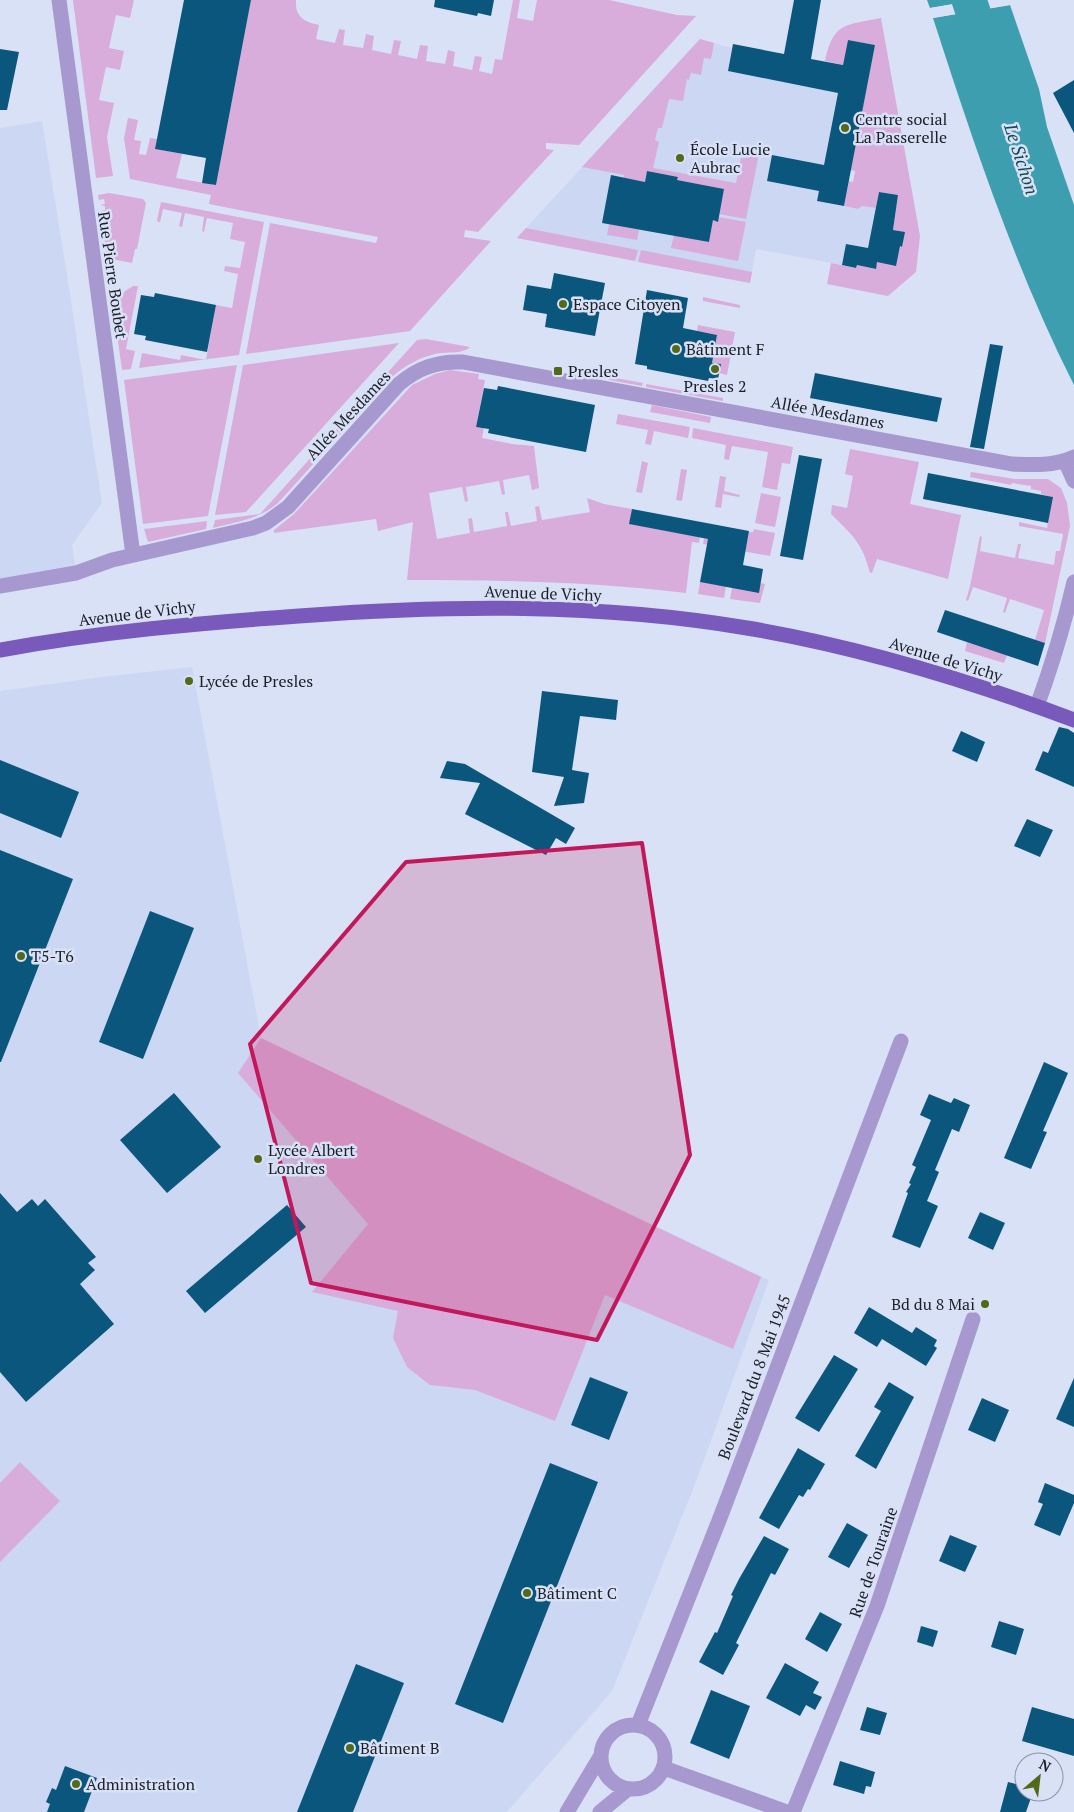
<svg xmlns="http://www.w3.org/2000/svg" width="1074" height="1812" viewBox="0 0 1074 1812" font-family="'PT Serif',serif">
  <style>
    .built { fill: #ccd7f3 }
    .green { fill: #d9addb }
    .water { fill: #3c9eae }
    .pier { fill: #d8e1f6 }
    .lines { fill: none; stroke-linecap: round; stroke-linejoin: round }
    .river { stroke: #3c9eae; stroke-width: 35 }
    .building { fill: #0b567d }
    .minor { stroke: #a799cf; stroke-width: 15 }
    .major { stroke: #7959bb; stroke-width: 15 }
    .marked { fill: #c2185b; fill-opacity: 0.2; stroke: #c2185b; stroke-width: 4; stroke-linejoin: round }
    .poi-dot { fill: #526918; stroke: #d8e1f6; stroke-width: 2 }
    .labels { text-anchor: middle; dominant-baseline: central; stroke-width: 5; stroke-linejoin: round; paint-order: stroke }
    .poi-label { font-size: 16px; fill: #1c1f27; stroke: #d8e1f6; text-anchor: start }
    .street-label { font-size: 16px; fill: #1c1f27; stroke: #d8e1f6 }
    .water-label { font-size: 18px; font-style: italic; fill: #134b54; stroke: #d8e1f6 }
  </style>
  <rect width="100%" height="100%" fill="#d8e1f6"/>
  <path class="built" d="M700,39L732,48L728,71L819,89L838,91L824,165L772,155L767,180L819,191L817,201L858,209L862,206L876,208L879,250L846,244L842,265L756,249L750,283L517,238Z
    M42,121L65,262L102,503L72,545L76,573L0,586V128Z
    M192,667L261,1038L769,1280L697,1479L612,1691L507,1812H0V691L102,677Z"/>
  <path class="green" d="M73,0H134L130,18L116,15L109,48L124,51L120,70L106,67L99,100L114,103L107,137L113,176L96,178Z
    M251,0H296C295,16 303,22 319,25L316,39L335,43L339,29L345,30L343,45L363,48L366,34L374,36L372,50L391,54L394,40L401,41L398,55L417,59L420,45L428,46L426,61L445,64L448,50L455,52L453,66L472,70L475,56L482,57L479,71L492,74L495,59L502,60L513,0H520L517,18L533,21L537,0H609L677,15L696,16L579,145L546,143V149L554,150L478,232L465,230L464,237L491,241L410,331L246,354L270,223L376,243L378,237L209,204L211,195L130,179L124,138L128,118L138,120L134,140L141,141L139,154L146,155L150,138L157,139L156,149L182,154L176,178L216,185Z
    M881,18L920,236L916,272L888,296L827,284L831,263L856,268L857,265L875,269L877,262L900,246L902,247L904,232L893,230L898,195L879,192L876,208L862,206L858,209L844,206L849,181L853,182L855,171L850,170L875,45L848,40L843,65L825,61C833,22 846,25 881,18Z
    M700,39L714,43L711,59L704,58L701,75L691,73L689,80L687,79L683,101L669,99L662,128H658L655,140L659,142L653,168L736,183L741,158H745L747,152L759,154L746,219L719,214L724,189L677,180L678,177L647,171L645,182L624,178V175L582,167Z
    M109,193L143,199L146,203L137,249H135L132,263L107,258L101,211L105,210V206L100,205L105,204L104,199L99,200L98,195Z
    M161,202L264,222L239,355L139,368L142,353L180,360L181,355L206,360L216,305L232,308L238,274L224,271L225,266L240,268L245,242L230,239L233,223L207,218L204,232L202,231L204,217L185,213L182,227L179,226L182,213L163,209L160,222H158L157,220Z
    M719,217L746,222L738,261L671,248L674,235L709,242L713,220L718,221Z
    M609,224L639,230L637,240L607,235Z
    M526,228L638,250L635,261L517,238Z
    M641,250L752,272L750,283L638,262Z
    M133,286H138L126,349L135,351L131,369L122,370L113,306L125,291Z
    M703,297L740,305V308L703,301Z
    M698,325L735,332L727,375L719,373L720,364L712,363L717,335L697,331Z
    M426,339L470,347C462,355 446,351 435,354C419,358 406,365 393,376L278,503C259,519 237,522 213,528L215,520L260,514L417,340Z
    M399,343L246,512L215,515L243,365Z
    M237,365L208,516L143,524L124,380Z
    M450,370L479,374L478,379L485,380L476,427L484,428L482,438L512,444L534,446L539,488L532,490L529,475L503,480L505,494L502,495L499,481L466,487L468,501L465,502L462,487L429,493L437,539L470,533L468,519L472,518L474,532L507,526L505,512H508L511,526L537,521L535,507L539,506L542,520L590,512L587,498L604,504L632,509L630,524L700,537L699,543L692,542L686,593C593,582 501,580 407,580L413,522L378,531L376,519L274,533V530L294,514L412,385L435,374Z
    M610,377L643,383L642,386L609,380Z
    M646,384L723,398V401L646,387Z
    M652,405L711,417L710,423L650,412Z
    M618,414L690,427L688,438L654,431L651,445L645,444L648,430L616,424Z
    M693,428L793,447L790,464L782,463L777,490L762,487L768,452L732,446L729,460L724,459L726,445L692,438Z
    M850,449L919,462L910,504L961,515L948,579L877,559L872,573H870C862,542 853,536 831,514L832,505L847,508L853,476L845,474Z
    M642,461L648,463L642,493L636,492Z
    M681,469L687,470L682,501L676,500Z
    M971,472L1015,479H1048L1061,488L1067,503L1070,526L1045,643L1035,640L1044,610L1010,599L1005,613L1003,612L1007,598L973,587L968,601L966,600L970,586L980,536L982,537L980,551L1015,558L1018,544H1021L1018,558L1054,565L1056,551H1060L1063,534L1019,526V522L1047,528L1052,497L1041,494V491L1031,489V486L1012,483L1011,485L970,477Z
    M720,476L726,477L724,491L740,495L739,497L723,494L721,508L715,507Z
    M761,493L781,497L775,527L755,523Z
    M207,521L206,529L148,542L144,529Z
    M754,529L775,533L770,556L703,544L704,538L746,546L749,532H753Z
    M700,582L726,586L724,598L698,594Z
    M760,583L765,584L760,603L730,599L732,588Z
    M967,642L1007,655L1004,663L965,651Z
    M261,1038L761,1277L733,1349L605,1295L555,1421L475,1390L430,1385L407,1367L393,1338L398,1311L312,1292L368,1224L238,1073Z
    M20,1462L60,1501L0,1562V1483Z"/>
  <path class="water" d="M927,0H976L930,8Z
    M1010,5L1039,89L1047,127L1074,205V385C1015,268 973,142 933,18Z"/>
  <path class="pier" d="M979,0L976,2L931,10L930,8Z
    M1009,2L1010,5L933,18L932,15Z"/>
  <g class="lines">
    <path class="river" d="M969,0L988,56"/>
  </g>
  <path class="building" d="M184,0H251L216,185L202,183L206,158L155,149Z
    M435,0H494L491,16L478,13L477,16L434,7Z
    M794,0H821L811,59L843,65L848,40L875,45L844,206L817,201L819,191L767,181L772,155L824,165L838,93L728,71L733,44L784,54Z
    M0,49L19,52L7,110H0Z
    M1074,80V133L1053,93Z
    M647,171L678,177L677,180L724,189L718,222L713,220L709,242L602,223L611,175L645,182Z
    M879,192L898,195L893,230L905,232L902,247L900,246L896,266L877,262L876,269L857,265L856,268L842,265L846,244L868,248Z
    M554,273L605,283L595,336L545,327L547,314L523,310L527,285L551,289Z
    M647,290L688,298L683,328L717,335L712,363L721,364L718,379L709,378L708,381L647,369V366L635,364Z
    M155,293L216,305L207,352L145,340L146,336L134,334L141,295L154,297Z
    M990,344L1003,346L984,449L970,447Z
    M815,373L942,398L937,422L810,398Z
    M498,386L595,405L586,452L488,433L489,429L476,427L484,388L497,390Z
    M799,455L822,459L803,560L780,556Z
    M928,473L1053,497L1048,523L923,499Z
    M632,509L749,531L743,565L763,569L759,593L700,582L708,539L629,524Z
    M945,610L1045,643L1038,666L937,632Z
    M542,691L618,700L616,720L580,716L572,770L589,773L584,803L554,806L564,777L532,772Z
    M1059,727L1068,729L1074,733V787L1035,770L1043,751L1048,753Z
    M961,731L985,742L977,762L952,751Z
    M0,760L79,792L61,838L0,813Z
    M447,761L465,764L575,828L566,844L556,838L546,855L465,814L480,783L440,778Z
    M1027,819L1053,830L1040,857L1014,846Z
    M0,850L73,879L1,1062H0Z
    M150,911L194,928L143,1059L99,1042Z
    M1044,1062L1068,1073L1043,1131L1047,1132L1031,1169L1004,1158Z
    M174,1093L221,1147L167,1193L120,1140Z
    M929,1094L951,1103L954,1098L970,1105L959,1132L952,1129L935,1170L939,1172L927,1201L938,1206L920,1248L892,1237L908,1193L906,1192L911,1184L909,1183L916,1167L912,1165L931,1120L920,1115Z
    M0,1193L17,1212L32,1199L38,1206L45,1199L96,1257L88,1263L95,1270L80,1284L114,1324L26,1402L0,1372Z
    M287,1205L306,1227L205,1313L186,1291Z
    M980,1212L1005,1223L993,1250L968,1238Z
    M869,1307L912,1333L916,1327L937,1340L934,1346L937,1348L926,1366L882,1339L877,1347L854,1333Z
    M834,1355L858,1369L819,1432L795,1418Z
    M590,1377L628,1392L609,1440L571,1425Z
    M1074,1378V1427L1056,1419Z
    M889,1382L914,1397L876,1469L855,1456L881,1411L874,1407Z
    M982,1398L1009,1410L995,1442L968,1430Z
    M798,1448L825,1464L810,1490L808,1489L803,1497L799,1495L779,1529L759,1518Z
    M550,1463L598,1482L503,1723L455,1704Z
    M1045,1483L1074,1495V1503L1060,1536L1034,1525L1043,1504L1038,1502Z
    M847,1523L868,1535L849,1568L828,1557Z
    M950,1535L977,1546L965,1572L939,1561Z
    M764,1536L789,1549L775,1575L771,1573L736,1643L739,1645L723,1675L699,1662L715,1632L717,1633L733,1596L731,1595L739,1579Z
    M820,1612L842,1624L827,1652L805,1639Z
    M999,1621L1024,1629L1016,1655L991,1647Z
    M921,1626L938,1631L933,1647L917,1642Z
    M785,1663L819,1682L813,1693L822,1697L815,1710L806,1705L800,1716L766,1698Z
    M356,1664L404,1683L353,1812H297Z
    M711,1690L750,1706L729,1759L690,1743Z
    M867,1707L887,1713L880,1735L860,1730Z
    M1032,1707L1074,1719V1756L1022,1741Z
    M840,1761L875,1772L871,1787L866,1786L864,1794L833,1785Z
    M65,1766L97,1778L84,1812H47L50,1804L46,1802L52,1788L56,1790Z
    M1008,1782L1024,1786V1792H1033L1026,1812H1000Z"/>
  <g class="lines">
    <path class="minor" d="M59,0L133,555
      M1065,461L1074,481
      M0,586L76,573L112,560L253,528L266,523L288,507L399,384C418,368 437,361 463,362L1012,464C1034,465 1054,466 1074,457
      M1037,706C1052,665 1064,625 1074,582
      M601 1757a32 32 0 1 1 64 0a32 32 0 1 1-64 0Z
      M638,1725L720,1518L901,1041
      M664,1768L787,1812
      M567,1812L600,1757
      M600,1812L628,1789
      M793,1812L877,1606L973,1319"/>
    <path class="major" d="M0,650C99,632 199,623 299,616C449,605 599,603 747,628C859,647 968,680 1074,720"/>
  </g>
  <path class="marked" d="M642,843L690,1155L597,1340L311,1283L250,1044L406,862Z"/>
  <g class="poi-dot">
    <circle cx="845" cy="128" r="5"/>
    <circle cx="680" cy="158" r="5"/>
    <circle cx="563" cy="304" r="5"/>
    <circle cx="676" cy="349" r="5"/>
    <circle cx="715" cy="369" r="5"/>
    <rect x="553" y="366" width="10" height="10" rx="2.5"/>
    <circle cx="189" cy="681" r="5"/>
    <circle cx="21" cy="956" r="5"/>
    <circle cx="258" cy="1159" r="5"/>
    <circle cx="985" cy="1304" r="5"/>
    <circle cx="527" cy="1593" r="5"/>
    <circle cx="350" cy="1748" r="5"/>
    <circle cx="76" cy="1784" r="5"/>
  </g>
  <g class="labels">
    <g class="poi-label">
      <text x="855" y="119">Centre social<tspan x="855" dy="18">La Passerelle</tspan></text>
      <text x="690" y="149">École Lucie<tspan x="690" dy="18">Aubrac</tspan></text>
      <text x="573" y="304">Espace Citoyen</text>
      <text x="686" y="349">Bâtiment F</text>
      <text x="568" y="371">Presles</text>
      <text x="715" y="386" text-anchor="middle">Presles 2</text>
      <text x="199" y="681">Lycée de Presles</text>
      <text x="31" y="956">T5-T6</text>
      <text x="268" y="1150">Lycée Albert<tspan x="268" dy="18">Londres</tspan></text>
      <text x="975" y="1304" text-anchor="end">Bd du 8 Mai</text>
      <text x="537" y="1593">Bâtiment C</text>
      <text x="360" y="1748">Bâtiment B</text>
      <text x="86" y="1784">Administration</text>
    </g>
    <g class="street-label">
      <text transform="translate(113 275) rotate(82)">Rue Pierre Boubet</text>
      <text transform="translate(828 412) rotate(11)">Allée Mesdames</text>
      <text transform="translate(348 415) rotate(-47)">Allée Mesdames</text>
      <text transform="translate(543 593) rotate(2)">Avenue de Vichy</text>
      <text transform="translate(137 613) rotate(-7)">Avenue de Vichy</text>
      <text transform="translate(946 659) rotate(17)">Avenue de Vichy</text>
      <text transform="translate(754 1377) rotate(-69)">Boulevard du 8 Mai 1945</text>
      <text transform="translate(873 1562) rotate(-71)">Rue de Touraine</text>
    </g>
    <g class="water-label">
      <text transform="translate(1022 159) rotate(72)">Le Sichon</text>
    </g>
  </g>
  <g transform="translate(1039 1777) rotate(28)"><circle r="24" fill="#d8e1f6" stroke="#8d93a3"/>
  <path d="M0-4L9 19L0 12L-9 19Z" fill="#526918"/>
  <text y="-8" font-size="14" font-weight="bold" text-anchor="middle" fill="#1c1f27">N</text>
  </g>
</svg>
